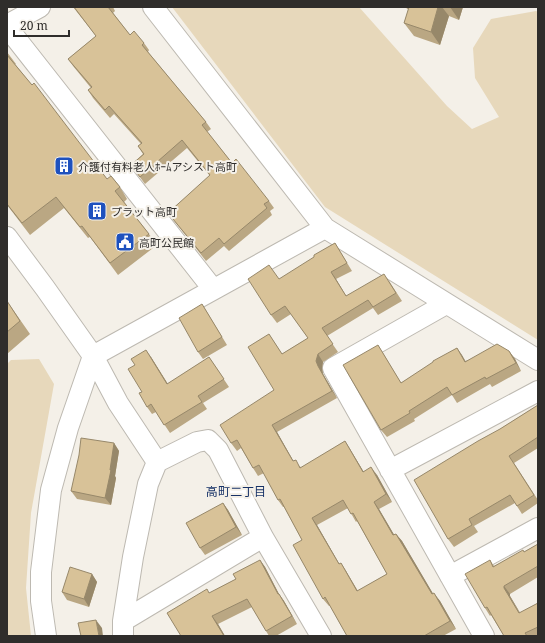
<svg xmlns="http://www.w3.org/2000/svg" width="545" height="643" viewBox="0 0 545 643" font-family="'Noto Serif','Noto Sans JP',serif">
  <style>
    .green { fill: #e7d8bb }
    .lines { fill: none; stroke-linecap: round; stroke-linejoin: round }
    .street-casing { stroke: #bdb9b1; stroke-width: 22 }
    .street { stroke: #fff; stroke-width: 20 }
    .wall { fill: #baa783; fill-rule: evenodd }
    .shaded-wall { fill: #97886a }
    .building { fill: #d8c298; stroke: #97886a; fill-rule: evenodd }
    .labels { text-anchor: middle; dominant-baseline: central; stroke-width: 4; stroke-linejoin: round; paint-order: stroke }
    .poi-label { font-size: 11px; fill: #2f2d2b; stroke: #f4f0e8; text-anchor: start }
    .neighbourhood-label { font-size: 12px; fill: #173267; stroke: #f4f0e8 }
  </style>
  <rect width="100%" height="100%" fill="#f4f0e8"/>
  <path class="green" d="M172,7H359L447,106L472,129L499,117L475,78L473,48L491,19L536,11L538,12V340L325,207Z
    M39,359L54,384L31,513L26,588L31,636H7V364L11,360Z"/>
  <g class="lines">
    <g class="street-casing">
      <path id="street" d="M153,7L325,228L538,360
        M7,25L40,7
        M7,27L213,289
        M7,237L45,288L93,356L68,428L51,490L41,572V601L46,636
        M446,304L333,368L484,636
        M157,462L118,403L93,356L325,228
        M390,470L538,391
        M450,576L538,528
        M123,621L263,537
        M123,636V621L133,557L148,484L157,462L197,442L208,440L218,450L263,537L321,636"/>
    </g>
    <use href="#street" class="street"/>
  </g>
  <path class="wall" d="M73,7H113L115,11L113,13L130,35L144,43L149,50L148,52L206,122L211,129L207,132L232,163L269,201L274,208L270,211L272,215L229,251L224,246L206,261L168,213L210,176L187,148L145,184L131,165L143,154L138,146L141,144L114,114L110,118L93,98L88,90L91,88L73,66L68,59L96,36Z
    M406,7H463L459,20L449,16L440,45L414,36L404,23L409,9H407Z
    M7,52L16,64H15L107,179L120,187L127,199L124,202L149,234L157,245L118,275L90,237L88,238L64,208L30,235L7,205Z
    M335,243L352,271L336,279L346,296L389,281L402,301L378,315L373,308L327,336L338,352L323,362L322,368L323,374L337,398L277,432L293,461L302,468L345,441L350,449L363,471L377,475L392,502L379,509L394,535L396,534L402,541L433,594L440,601L456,629L443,636H347L330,606H329L323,599L302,540L284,507H283L278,500L264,473L258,476L253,468L241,448L237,451L231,443L274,390L269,334L282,354L308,338L291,314L277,323L271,315L314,257ZM348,508L356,522L357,521L387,574L358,591L346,571L341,563L339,564L317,525Z
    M7,301L30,334L7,354Z
    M202,304L207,312L227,345L203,359L198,352Z
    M378,345L383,353L401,383L457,348L465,361L509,351L515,359L521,371L492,387L490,384L457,403L452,395L414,419L415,421L387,437L381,430Z
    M151,357L168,384L209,357L229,387L203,403L207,409L170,433L156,412L152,414L147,407L142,392Z
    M538,405V448L514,463L538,500V503L522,514L515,503L474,526L478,532L454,547L448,539L500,429Z
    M114,443L119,451L115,476L116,478L111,505L77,499L71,491Z
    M223,503L228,510L242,535L205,555L200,548Z
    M538,544V577L510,594V596L520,613L538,603V636H504L491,615L490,616L485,608L490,560L494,566L524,552Z
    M260,560L265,567L279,594L284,601L297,624L276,636H269L252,607L218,624L225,636H181L210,593L236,579Z
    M92,574L97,582L89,607L67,600L62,592Z"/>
  <path class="shaded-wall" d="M438,7H442L449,16L440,45L431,32Z
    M450,7H463L459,20Z
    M331,272L336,279L351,304Z
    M457,348L462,355L470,369L465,362Z
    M146,350L151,357L172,391L167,384Z
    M509,351L515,359L521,371L516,363Z
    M318,354L323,362L322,368L323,374L337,398L332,391L318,366L316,361Z
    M272,425L277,432L298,469L293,461Z
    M345,441L350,449L368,479L363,472Z
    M114,443L119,451L115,476L116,478L111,505L105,498Z
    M371,467L377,475L392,502L386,494Z
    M374,502L379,509L399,543L393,535Z
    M223,503L228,510L242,535L236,527Z
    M312,518L317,525L344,572L339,564Z
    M396,534L402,541L438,602L432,594Z
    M260,560L265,567L283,602L278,594Z
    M341,563L346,571L362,599L357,591Z
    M92,574L97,582L89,607L84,599Z
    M504,586L510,594V596L525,621L504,588Z
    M434,593L440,601L456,629L450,621Z
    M279,594L284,601L297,624L292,616Z
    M212,616L218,624L225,636H224Z
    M96,620L102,628L103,636H99Z"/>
  <path class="building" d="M74,7H108L130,35L134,31L144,43L142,45L206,122L202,125L232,163L236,159L269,201L264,204L267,208L224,244L219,238L201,253L168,213L210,175L182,140L140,177L131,165L144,154L138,146L142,143L109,106L105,110L88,90L92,87L68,59L96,36Z
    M409,7H438L431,32L404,23Z
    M7,55L32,85L34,83L107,179L111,176L120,187L115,191L149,234L110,263L82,226L80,227L56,197L22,223L7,204Z
    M335,243L347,263L331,272L346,296L384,274L396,293L373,307L368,300L322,328L333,344L318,354L316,361L318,366L332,391L272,425L293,461L296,460L300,468L345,441L363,472L371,467L386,494L374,502L393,535L396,534L432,594L434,593L450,621L424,636H347L325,597L323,599L293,545L302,540L280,499L278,500L259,465L253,468L237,440L231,443L220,425L274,390L248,347L269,334L282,354L308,338L285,306L271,315L248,279L269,265L279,279L314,257V255ZM343,500L351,514L353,513L387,574L357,591L341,563L339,564L312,518Z
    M7,301L20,321L7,332Z
    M202,304L222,337L198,352L179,318Z
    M497,344L509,351L516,363L486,379L485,377L452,395L447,387L409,411L410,413L381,430L343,365L378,345L401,383L433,362V361L457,348L465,362Z
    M146,350L167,384L209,357L224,379L198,396L202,402L164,425L151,404L147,407L139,393L142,392L128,369L135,365L131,359Z
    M538,405V437L509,456L534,495L517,506L510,495L469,519L472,525L448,539L414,480L478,441L500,429Z
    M81,438L114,443L110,470H111L105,498L71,491L79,455Z
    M223,503L236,527L200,548L186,523Z
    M538,544V566L504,586V588L519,613L538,603V627L525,633L527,636H504L487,607L485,608L465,574L490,560L493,567L523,550L524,552Z
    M260,560L278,594H279L292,616L266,631L247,599L212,616L224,636H181L167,613L207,589L209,593L236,579L233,574Z
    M70,567L92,574L84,599L62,592Z
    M96,620L99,636H81L78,623Z"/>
  <defs>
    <g id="building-square" transform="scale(1)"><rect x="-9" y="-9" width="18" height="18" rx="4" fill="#1e51be" stroke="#f4f0e8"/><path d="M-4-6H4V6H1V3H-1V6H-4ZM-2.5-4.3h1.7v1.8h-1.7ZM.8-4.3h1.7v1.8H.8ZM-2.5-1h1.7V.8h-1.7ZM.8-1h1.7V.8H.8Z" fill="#fff"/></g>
    <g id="civic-square" transform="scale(1)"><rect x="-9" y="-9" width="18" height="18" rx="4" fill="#1e51be" stroke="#f4f0e8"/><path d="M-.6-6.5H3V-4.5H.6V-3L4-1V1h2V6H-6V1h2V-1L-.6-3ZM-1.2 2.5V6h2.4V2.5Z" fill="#fff"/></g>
  </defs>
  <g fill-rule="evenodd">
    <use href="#building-square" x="64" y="166"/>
    <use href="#building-square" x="97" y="211"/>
    <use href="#civic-square" x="125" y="242"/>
  </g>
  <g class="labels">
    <g class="poi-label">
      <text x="78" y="166">介護付有料老人ﾎｰﾑアシスト高町</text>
      <text x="111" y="211">プラット高町</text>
      <text x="139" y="242">高町公民館</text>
    </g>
    <g class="neighbourhood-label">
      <text x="236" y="491">高町二丁目</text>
    </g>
  </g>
  <rect width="545" height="643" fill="none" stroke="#2f2d2b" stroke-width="16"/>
  <path d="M14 30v6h55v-6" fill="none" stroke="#2f2d2b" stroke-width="2"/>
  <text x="20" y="30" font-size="12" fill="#2f2d2b" stroke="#f4f0e8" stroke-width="3" paint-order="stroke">20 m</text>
</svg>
